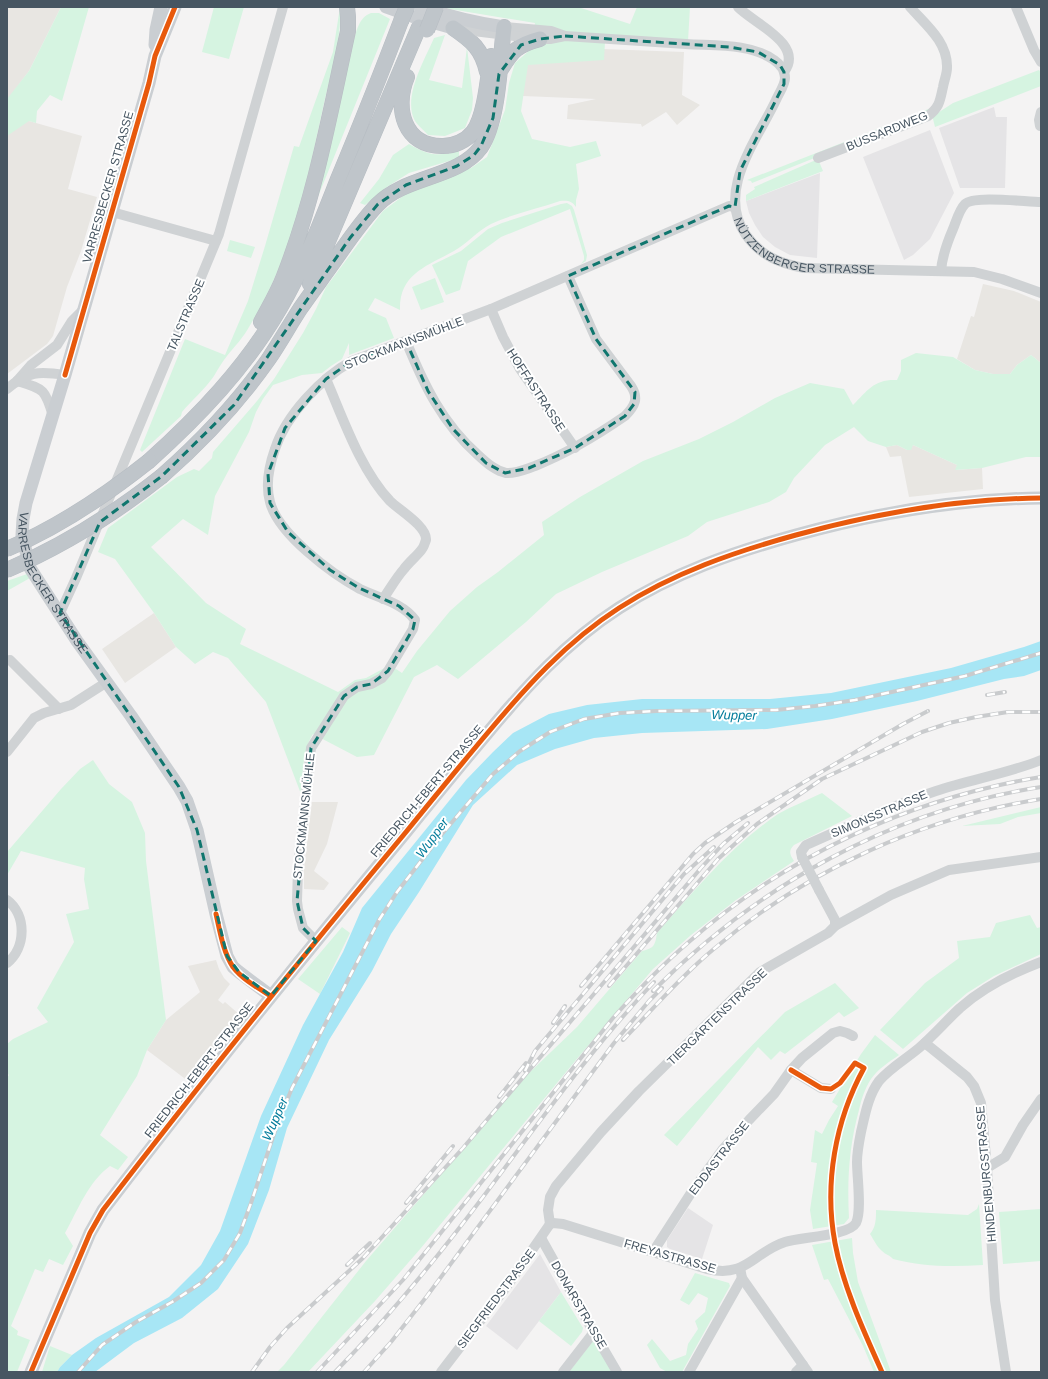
<svg xmlns="http://www.w3.org/2000/svg" width="1048" height="1379" viewBox="0 0 1048 1379" font-family="Helvetica,sans-serif">
  <style>
    .commercial { fill: #e8e6e2 }
    .education { fill: #e5e4e6 }
    .green { fill: #d6f4e1 }
    .water { fill: #a7e6f5 }
    .lines { fill: none; stroke-linecap: round; stroke-linejoin: round }
    .highway-casing { stroke: #b7bdc3; stroke-width: 16 }
    .minor { stroke: #cfd2d4; stroke-width: 10 }
    .major { stroke: #caced2; stroke-width: 13 }
    .highway { stroke: #bfc5ca; stroke-width: 15 }
    .rail-casing { stroke: #c9cbcd; stroke-width: 4 }
    .rail { stroke: #fff; stroke-width: 2.5; stroke-dasharray: 8; stroke-linecap: butt }
    .highway-bridge-casing { stroke: #b7bdc3; stroke-width: 16; stroke-linecap: butt }
    .minor-bridge { stroke: #cfd2d4; stroke-width: 10 }
    .highway-bridge { stroke: #bfc5ca; stroke-width: 15 }
    .cycleway-casing { stroke: #fff; stroke-width: 8 }
    .cycleway { stroke: #e8590c; stroke-width: 5 }
    .marked { fill: none; stroke: #0f766e; stroke-width: 3; stroke-dasharray: 8 5; stroke-linejoin: round }
    .labels { text-anchor: middle; dominant-baseline: central; stroke-width: 4; stroke-linejoin: round; paint-order: stroke }
    .street-label { font-size: 12px; fill: #475662; stroke: #fff }
    .water-label { font-size: 13px; font-style: italic; fill: #037c9b; stroke: #fff }
  </style>
  <rect width="100%" height="100%" fill="#f4f3f3"/>
  <path class="commercial" d="M7,7H61L29,71L14,91L29,121L82,136L68,189L97,197L81,251L67,287L53,336L47,344L7,374Z
    M602,49L684,52L682,95L700,105L677,125L666,112L642,127L641,124L567,119L568,105L596,99L523,96L522,66Z
    M983,284L1014,291L1041,302V363L1031,355L1017,365L1010,374H993L975,370L957,359L971,316L974,317Z
    M897,445L907,450L913,445L957,465L956,470L982,468L983,489L909,497L901,456L890,457L886,447Z
    M154,613L176,647L125,683L102,649Z
    M312,802H338L327,844L314,871L329,883L324,890L304,889V869Z
    M216,960L219,969L224,978L230,984L218,1000L223,1004L225,1002L240,1015L188,1081L147,1050L166,1020L200,992L188,966Z"/>
  <path class="education" d="M994,107L996,117H1007L1005,188H960L939,128Z
    M930,130L954,193L930,239L913,255L904,260L863,157Z
    M820,173L817,258L790,255L775,247L763,237L755,225L749,213L746,201Z
    M688,1208L713,1225L702,1259L670,1249L667,1247V1240Z
    M540,1254L561,1292L517,1350L486,1326Z"/>
  <path class="green" d="M61,7H89L62,101L50,95L37,111L36,123L29,121L7,136V99L29,71Z
    M214,7H244L229,59L202,52Z
    M340,7C342,41 330,75 323,108C307,183 290,262 249,327C243,338 235,346 227,356C222,362 218,369 214,376C205,389 192,400 182,412L181,416L142,452L140,450L185,339L225,355L248,301L265,246L294,146L299,147L333,52Z
    M445,7H578L630,24L637,7H690L688,41L605,42L604,60L528,65L521,111L532,139L570,147L596,141L601,156L576,164L579,189L576,200V207C572,201 568,200 560,201C537,209 512,214 491,224C477,231 467,244 454,251C427,266 399,274 400,310L375,298L368,310L386,318L394,338L349,355V343L342,359L331,366L322,373L302,375L273,385L263,399L256,412L249,432L215,496L208,535L183,519L151,547L206,603L246,629L240,644L338,692L355,680L366,678L390,665L402,673L417,651L450,611L477,587L498,572L544,535L542,522L580,497L643,461L699,439L733,422L775,398L810,383L844,389L853,405C868,390 874,379 897,380L901,371V360L916,353L953,357L975,370L993,374H1010L1017,365L1031,355L1041,363V457H1026L982,468L955,470L957,465L913,445L911,450H907L897,445L886,447L868,441L854,427L825,445L794,478L786,492L769,502L707,522L688,536L602,572L556,594L526,622L458,679L437,665L414,677L374,755L357,757L313,734C302,751 303,775 301,794L266,702L228,658L213,652L195,664L176,647L154,613L115,559L98,552L108,528L177,477L194,469L199,471L212,458L213,452L257,401L274,379L303,333L316,309L326,287L383,211L407,193L421,186L471,168L487,157L505,110L509,83L515,63L531,49L535,23L444,8Z
    M371,13H379L390,19L317,199L332,140L353,43C356,32 359,17 371,13Z
    M445,35L429,80L462,88L467,47L473,98L472,110L465,128L445,136L428,135C424,130 418,126 415,121C402,98 425,59 434,38Z
    M1039,70L1041,73V86L935,127L933,119V116L953,103Z
    M931,108L927,113L752,183L751,181L747,180Z
    M409,144C428,155 437,157 459,151V158L409,173L387,187L365,205L360,203L379,179L393,155Z
    M818,159L823,171L746,201V195L755,189L754,187Z
    M567,203L572,206L574,210L587,255L586,261L581,264L584,260V256L570,209L501,237L468,261L460,290L446,295L432,265L461,251L488,229L502,223L561,204Z
    M230,240L255,247L251,258L227,251Z
    M435,278L444,302L421,310L412,287Z
    M27,574L30,578L7,591V581Z
    M93,760L109,784L132,802L145,833L146,861L166,1020L147,1050L137,1076L100,1135L128,1157L118,1170L110,1166C88,1182 78,1210 65,1233L73,1246L63,1265L49,1259L43,1272L35,1269L11,1326L18,1331L17,1335L30,1340L17,1372H7V1078L9,1075L7,1073V1044L13,1039L48,1022L37,1008L74,942L66,914L89,909L84,879L85,868L21,851L7,875V852L61,789L80,769Z
    M822,793L852,816L794,845C788,851 790,855 794,861L736,900L691,935L653,969L576,1060L421,1248L375,1301L308,1372H277L284,1365L366,1261L528,1074L577,1027L642,951C654,948 655,946 657,933C694,891 731,846 778,814C792,806 808,800 822,793Z
    M1041,807V813L1018,817L1000,824L962,826Z
    M1030,915L1037,928L1041,927V954L994,976L967,993L903,1049L880,1030L925,983L959,958L957,941L990,937L996,923Z
    M342,927L350,933L320,994L298,979Z
    M835,983L859,1008L844,1017L839,1012L785,1054L780,1051L771,1060L758,1047L677,1146L664,1135L785,1012Z
    M875,1035L899,1055C889,1062 878,1069 871,1079C865,1088 861,1100 859,1110C849,1146 847,1181 849,1218L844,1224L813,1229L810,1210L817,1163L811,1162L815,1130L822,1134L829,1120L838,1106L832,1102L861,1054Z
    M979,1204L983,1265C952,1267 923,1267 893,1259C890,1255 886,1255 882,1251C877,1247 874,1240 870,1234C876,1227 876,1219 876,1210L968,1215L977,1209Z
    M1041,1209V1261L1003,1264L999,1212Z
    M852,1238L853,1253L858,1282L891,1372H874L863,1346L828,1279L824,1280L812,1245Z
    M695,1273L729,1283L730,1286L682,1372H667L660,1368L647,1345L652,1339L670,1361L686,1355L688,1344L698,1329L695,1321L705,1312L708,1298L698,1293L689,1305L680,1300Z
    M561,1292L583,1328L582,1332L571,1346L539,1321Z
    M594,1341L614,1372H569L592,1342Z
    M50,1346L72,1355L60,1367L57,1372H42Z"/>
  <path class="water" d="M1041,641V670L1024,676L1004,679L917,701L832,719L767,729L642,733L594,738L555,749L517,765L473,805L419,892L391,934L372,971L329,1040L287,1128L269,1190L248,1244L218,1289L182,1318L134,1343L95,1372H57L60,1367L72,1355L96,1338L169,1297L201,1265L220,1231L261,1116L303,1025L343,952L362,908L466,780L493,752L513,733L549,714L587,705L642,699H770L831,693L951,668L1024,647Z"/>
  <g class="lines">
    <g class="highway-casing">
      <path id="highway" d="M453,28C472,41 482,49 487,72
        M500,71C512,51 517,45 540,39
        M407,77C394,108 404,147 443,146C454,146 466,141 473,132C485,116 488,77 491,56
        M310,284L419,27
        M261,322C269,307 278,292 284,276C315,197 330,113 348,31V17L347,7
        M149,461C199,416 246,367 280,308C304,267 321,222 338,179C360,126 381,74 401,21
        M162,476C203,440 237,404 268,360C279,344 289,326 300,309C311,293 323,277 335,260C348,241 361,222 377,205C406,175 458,179 481,147C499,121 500,59 504,27"/>
    </g>
    <g class="minor">
      <path d="M738,7C753,23 805,44 784,72"/>
      <path d="M1016,7L1034,50L1041,62"/>
      <path d="M504,27L551,31L565,36"/>
      <path id="s1" d="M457,29L540,39H550L565,36C605,39 645,41 686,44C714,46 750,43 774,60C780,64 785,71 785,78C785,85 779,93 776,100C758,139 715,191 746,235C761,256 779,263 804,268L974,272L1002,279L1041,293"/>
      <path d="M1040,126L1039,120L1041,112"/>
      <path d="M818,158L928,116C940,107 940,100 943,87C944,81 947,74 947,68C948,42 926,25 910,7"/>
      <path d="M112,212L216,241"/>
      <path d="M941,271C942,256 947,243 953,229C956,222 959,210 965,204C974,195 1026,202 1041,202"/>
      <path d="M491,309L503,337L520,369L575,448"/>
      <path d="M406,341C424,385 442,423 478,455C486,462 495,471 506,473C515,474 526,469 535,466C568,453 596,436 625,416C635,406 639,398 631,386L596,339L568,276"/>
      <path d="M326,379C343,418 360,469 390,501C399,510 427,526 426,540C425,542 424,547 422,549C418,555 409,562 404,569C396,578 390,589 383,599"/>
      <path d="M17,381L31,365L57,345L72,321L83,310"/>
      <path d="M17,381C43,389 45,388 53,416"/>
      <path d="M7,389C28,371 39,371 65,375"/>
      <path d="M60,613L76,578L219,234L283,7"/>
      <path d="M10,660L59,709"/>
      <path d="M7,752L34,718L44,713L71,705L107,682"/>
      <path d="M802,857L801,852L806,845C849,826 891,806 936,791C971,779 1007,774 1041,760"/>
      <path d="M819,890L835,920V926"/>
      <path d="M7,900C27,915 26,948 7,963"/>
      <path d="M316,941L303,928L298,909L297,901L298,869L311,748L344,696L357,687L371,684L382,678L388,671L413,629L415,620C403,603 379,598 360,589C332,574 278,534 270,502C265,484 269,466 275,449C286,415 321,378 352,361L491,309L729,206L735,207"/>
      <path d="M925,1043L967,1077L974,1086L981,1103L987,1168L995,1300L1006,1372"/>
      <path d="M791,1070L821,1088L831,1089"/>
      <path d="M987,1168L1005,1157L1023,1125L1041,1099"/>
      <path d="M550,1224L553,1223L563,1224L707,1269C747,1278 752,1253 785,1242C800,1237 849,1236 856,1223C862,1211 857,1177 857,1162C857,1152 859,1142 861,1132C865,1115 868,1096 879,1081C890,1068 906,1059 919,1048C933,1036 946,1021 960,1008C984,987 1012,973 1041,962"/>
      <path d="M550,1224L548,1210L550,1197L556,1186L601,1132L639,1091L760,972L828,933L835,926L891,895L949,870L1041,857"/>
      <path d="M541,1238L593,1331L617,1372"/>
      <path d="M653,1252L691,1193L723,1149L749,1120L774,1094L791,1070L802,1058L833,1033L840,1031L847,1033L853,1036"/>
      <path d="M740,1268L742,1278L808,1372"/>
      <path d="M441,1372L510,1282L550,1224"/>
      <path d="M563,1372L594,1332"/>
      <path d="M689,1372L742,1278"/>
      <path d="M796,1372L803,1365"/>
    </g>
    <g class="major">
      <path id="s2" d="M175,7L155,56L149,83L65,375L26,503L23,519L22,535L30,568L77,641L131,716L179,787L187,801L197,830L216,914L227,956L233,967L239,972L271,996"/>
      <path d="M386,7L414,17L453,28"/>
      <path d="M420,7C448,16 475,23 504,27"/>
      <path d="M155,45L156,30L161,7"/>
      <path d="M31,1372L90,1233L103,1210C201,1082 303,956 406,832C432,800 458,768 485,736C525,688 566,642 619,608C673,573 734,552 796,535C876,513 958,499 1041,498"/>
    </g>
    <use href="#highway" class="highway"/>
    <g class="rail-casing">
      <path id="rail" d="M987,695L1005,692
        M581,986L693,854L705,843L736,822L903,724L928,711
        M609,986L718,859L757,824L822,779L922,732L949,723L976,717L1008,712H1041
        M653,991C758,885 893,810 1041,787
        M553,1023L565,1006
        M623,1040C653,1009 682,975 715,948C807,870 922,818 1041,799
        M525,1071L535,1051L684,874L714,847
        M499,1097L526,1063
        M406,1203L453,1146
        M347,1265L370,1243
        M78,1372L102,1345L136,1322L172,1302L201,1283L224,1260L240,1233L251,1203L277,1125L292,1088L379,920L397,892L442,834L493,774L520,751L550,732L584,719L620,713L657,711L776,710L815,706L855,700L965,676L1041,653
        M252,1372L270,1347L287,1328L363,1258L463,1148L701,868L723,844L748,823
        M317,1372L403,1280L613,1018C637,991 662,965 690,941C788,855 912,798 1041,777
        M335,1372C389,1317 437,1258 483,1197C538,1124 591,1049 654,982
        M364,1372L391,1342L427,1296L614,1043L649,1001L662,988"/>
    </g>
    <use href="#rail" class="rail"/>
    <g class="highway-bridge-casing">
      <path id="highway-bridge" d="M401,21L407,7
        M427,30L436,7
        M7,549C59,527 105,496 149,461
        M7,570C65,545 113,515 162,476"/>
    </g>
    <path class="minor-bridge" d="M802,857L819,890"/>
    <use href="#highway-bridge" class="highway-bridge"/>
    <g class="cycleway-casing">
      <path id="cycleway" d="M65,375L149,83L155,56L175,7
        M216,914C220,931 223,952 233,967C242,979 258,988 271,996
        M791,1070L821,1088L831,1089L840,1083L855,1063L864,1068C835,1121 824,1184 835,1243C843,1286 864,1332 882,1372
        M31,1372L90,1233L103,1210C201,1082 303,956 406,832C432,800 458,768 485,736C525,688 566,642 619,608C673,573 734,552 796,535C876,513 958,499 1041,498"/>
    </g>
    <use href="#cycleway" class="cycleway"/>
  </g>
  <path class="marked" d="M565,36L729,47L758,52L780,65L784,72V84L740,171L735,207L729,206L568,276L596,339L635,392L634,404L625,416L575,448L529,468L505,473L486,463L453,429L428,391L406,341L352,361L326,379L285,428L268,474L270,503L288,532L330,570L359,588L399,606L415,620L413,629L388,671L371,684L357,687L344,696L311,748L297,901L303,928L316,941L271,996L239,972L227,956L197,830L179,787L60,613L100,522L162,476L234,405L350,238L378,204L406,185L457,166L474,155L481,146L493,118L499,74L521,45L540,39Z"/>
  <g class="labels">
    <g class="street-label">
      <text transform="translate(887 131) rotate(-22)">BUSSARDWEG</text>
      <text transform="translate(108 187) rotate(-74)">VARRESBECKER STRASSE</text>
      <text stroke="none"><textPath href="#s1" startOffset="573">NÜTZENBERGER STRASSE</textPath></text>
      <text transform="translate(186 315) rotate(-67)">TALSTRASSE</text>
      <text transform="translate(404 343) rotate(-21)">STOCKMANNSMÜHLE</text>
      <text transform="translate(536 390) rotate(57)">HOFFASTRASSE</text>
      <text stroke="none"><textPath href="#s2" startOffset="606">VARRESBECKER STRASSE</textPath></text>
      <text transform="translate(427 791) rotate(-50)">FRIEDRICH-EBERT-STRASSE</text>
      <text transform="translate(879 814) rotate(-23)">SIMONSSTRASSE</text>
      <text transform="translate(304 816) rotate(-84)">STOCKMANNSMÜHLE</text>
      <text transform="translate(717 1017) rotate(-44)">TIERGARTENSTRASSE</text>
      <text transform="translate(199 1070) rotate(-52)">FRIEDRICH-EBERT-STRASSE</text>
      <text transform="translate(719 1158) rotate(-52)">EDDASTRASSE</text>
      <text transform="translate(986 1174) rotate(-95)">HINDENBURGSTRASSE</text>
      <text transform="translate(670 1256) rotate(16)">FREYASTRASSE</text>
      <text transform="translate(496 1299) rotate(-53)">SIEGFRIEDSTRASSE</text>
      <text transform="translate(579 1305) rotate(60)">DONARSTRASSE</text>
    </g>
    <g class="water-label">
      <text transform="translate(734 715) rotate(1)">Wupper</text>
      <text transform="translate(432 838) rotate(-54)">Wupper</text>
      <text transform="translate(275 1119) rotate(-66)">Wupper</text>
    </g>
  </g>
  <rect width="1048" height="1379" fill="none" stroke="#475662" stroke-width="16"/>
</svg>
